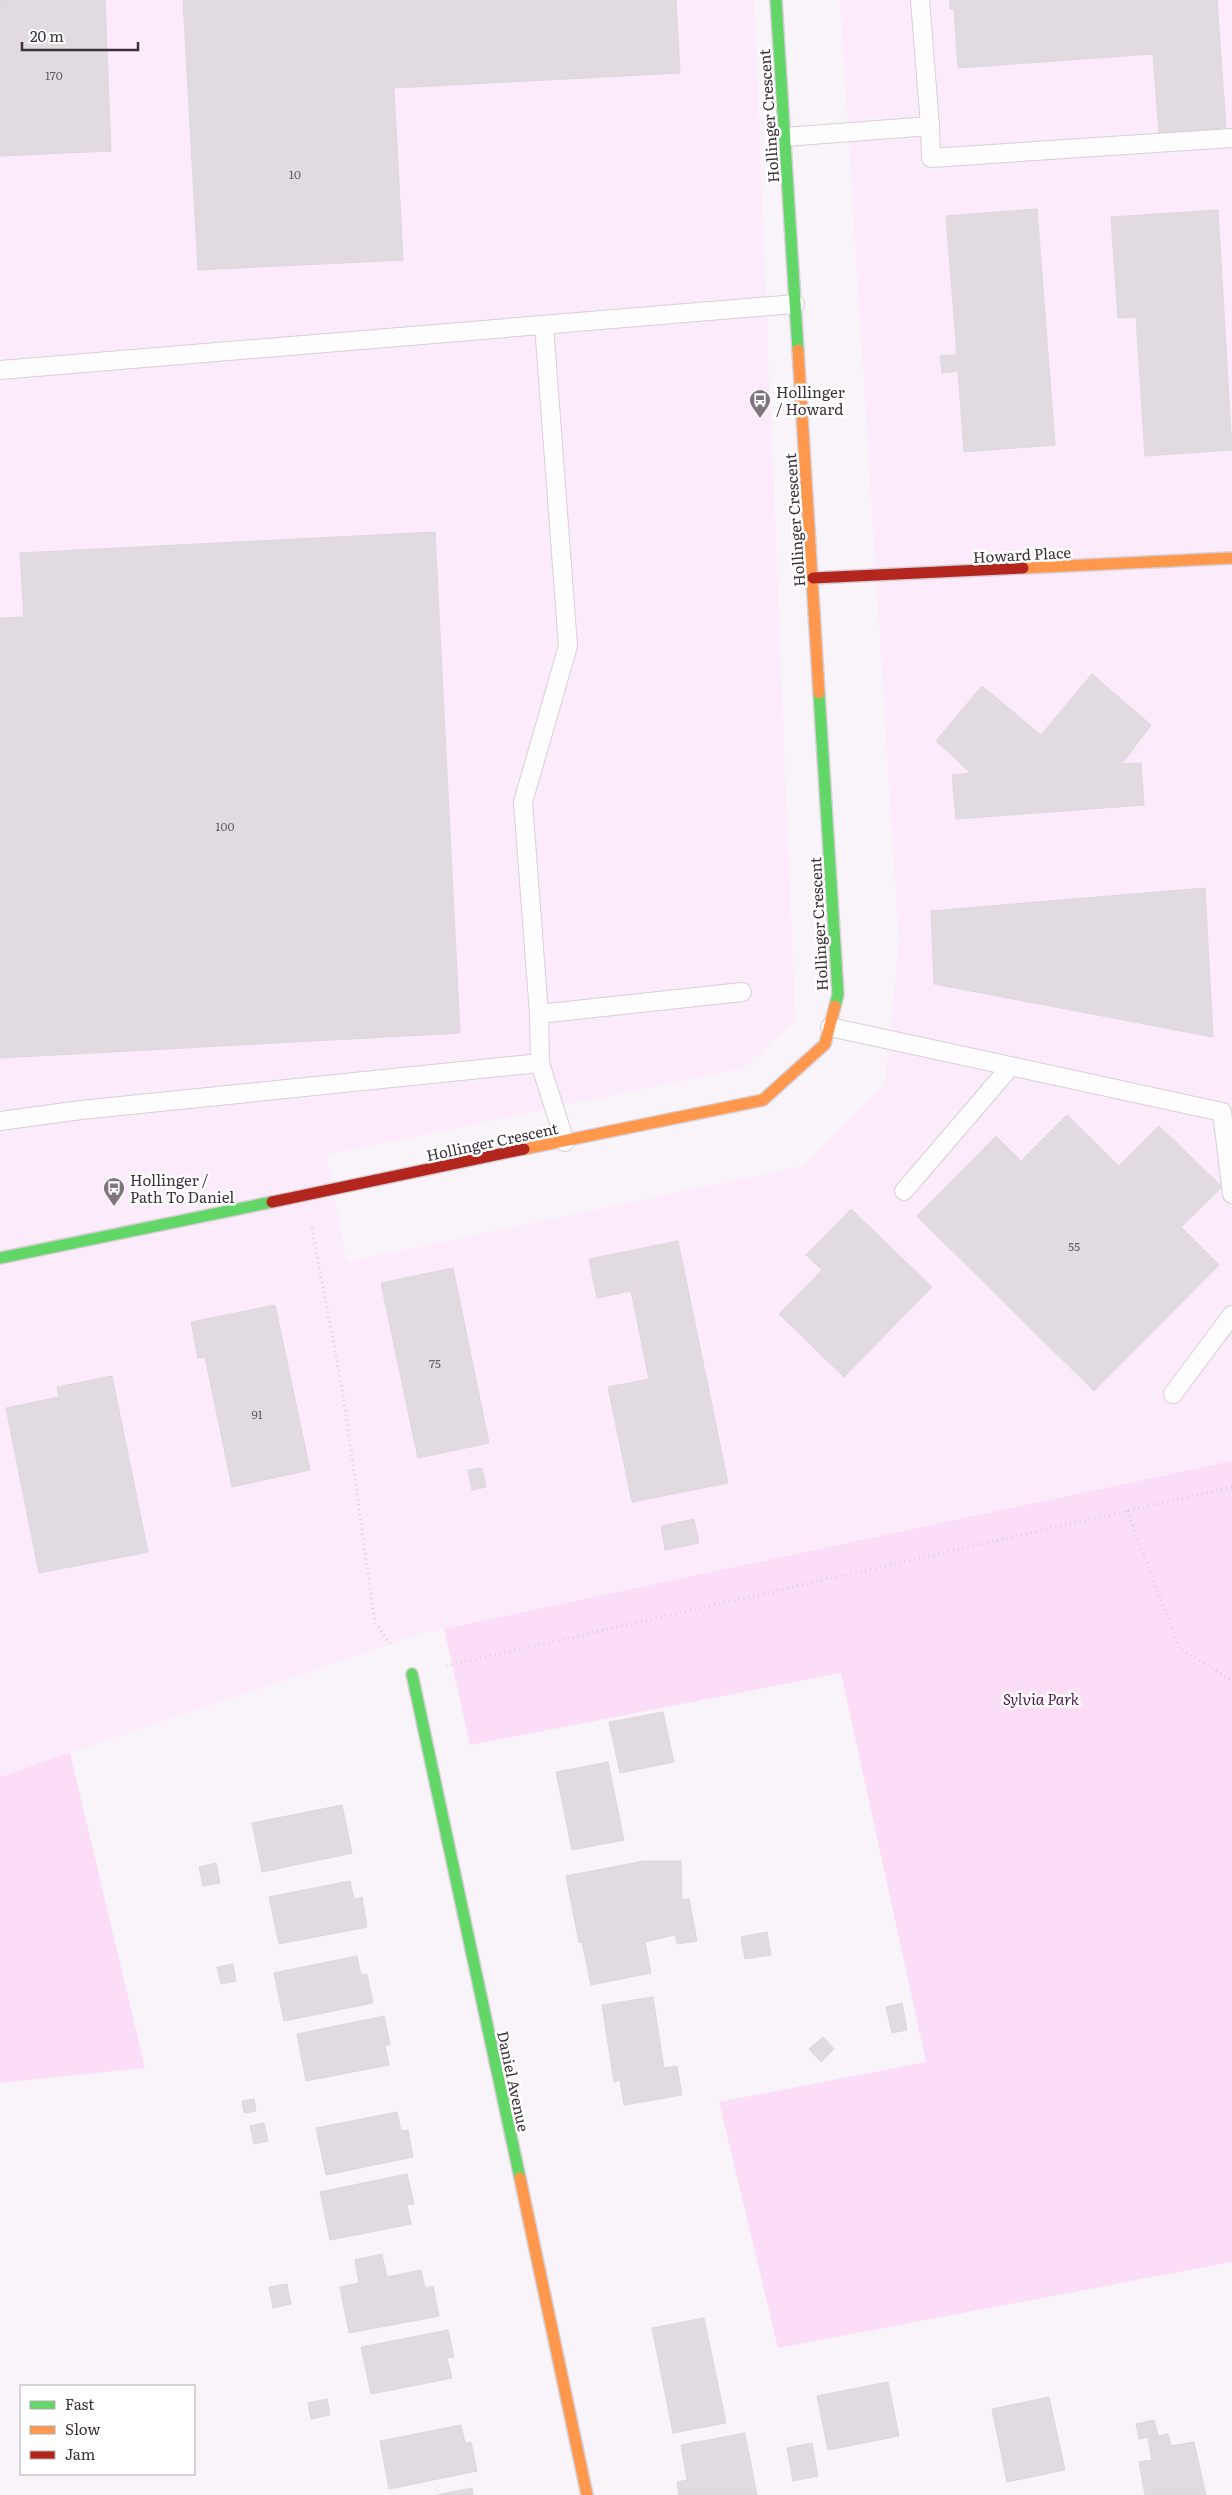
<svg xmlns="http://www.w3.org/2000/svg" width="1232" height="2495" viewBox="0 0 1232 2495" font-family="Literata,serif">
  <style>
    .built { fill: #fcebfa }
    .green { fill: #fbddf7 }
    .building { fill: #e1dae1; stroke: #ded6dd }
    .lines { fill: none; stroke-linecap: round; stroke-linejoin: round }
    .lane-casing { stroke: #d7cfd6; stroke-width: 20 }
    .fast-casing { stroke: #d7cfd6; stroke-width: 14 }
    .slow-casing { stroke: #d7cfd6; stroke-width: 14 }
    .jam-casing { stroke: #d7cfd6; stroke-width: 14 }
    .path { stroke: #d6d2d5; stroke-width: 3; stroke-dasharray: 1 4; stroke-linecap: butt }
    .lane { stroke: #fefdfe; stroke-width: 18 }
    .fast { stroke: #63d668; stroke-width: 11 }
    .slow { stroke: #ff974d; stroke-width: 11 }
    .jam { stroke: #b3261e; stroke-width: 11 }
    .labels { text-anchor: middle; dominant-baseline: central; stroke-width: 5; stroke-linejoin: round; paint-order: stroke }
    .number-label { font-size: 12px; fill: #675e66 }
    .street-label { font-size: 15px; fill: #3b313a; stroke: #fff }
    .poi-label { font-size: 15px; fill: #3b313a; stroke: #fff; text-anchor: start }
    .park-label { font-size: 15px; font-style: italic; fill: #4d114a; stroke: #fff }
  </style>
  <rect width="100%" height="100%" fill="#f9f4f9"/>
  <path class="built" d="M0,0H754L795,1020L744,1068L326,1155L347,1262L803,1166L885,1083L899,943L840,0H1232V1461L420,1634L0,1777Z"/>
  <path class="green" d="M1232,1461V2262L778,2348L719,2102L926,2062L841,1673L470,1745L444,1629Z
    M70,1753L145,2068L0,2083V1777Z"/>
  <path class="building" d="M0,0H105L111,151L0,156Z
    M183,0H676L680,73L394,88L403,260L198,270Z
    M950,0H1217L1226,128L1159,133L1153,54L958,68L954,9H950Z
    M1037,209L1055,445L964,452L958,371L942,373L940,356L957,355L946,216Z
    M1218,210L1232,450L1145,456L1136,317L1118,318L1111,217Z
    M435,532L460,1033L0,1058V618L24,617L20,553Z
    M1092,674L1151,725L1122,764L1141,763L1144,805L956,819L952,775L971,773L936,741L982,686L1041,735Z
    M1205,888L1213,1037L934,984L931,911Z
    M1067,1115L1119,1166L1159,1126L1222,1187L1181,1227L1219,1265L1094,1391L917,1216L996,1136L1021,1161Z
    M851,1209L932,1287L844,1377L779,1314L822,1270L806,1255Z
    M678,1241L728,1483L632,1502L608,1387L649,1379L631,1291L597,1298L589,1259Z
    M453,1268L489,1443L418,1458L381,1283Z
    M275,1305L310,1470L232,1487L205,1357L198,1358L191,1322Z
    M112,1376L148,1552L39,1573L6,1408L59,1397L57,1387Z
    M482,1468L486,1487L472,1490L468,1470Z
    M694,1519L699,1543L665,1550L661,1526Z
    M663,1712L674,1762L620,1773L609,1722Z
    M608,1762L624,1840L572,1850L556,1772Z
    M342,1805L352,1853L262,1872L252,1823Z
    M644,1861H681L682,1900L689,1899L697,1941L677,1944L675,1935L645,1942L651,1973L591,1985L582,1942L579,1943L566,1876Z
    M216,1863L220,1883L203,1886L199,1867Z
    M350,1881L354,1899L362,1897L367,1927L279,1944L269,1897Z
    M767,1932L771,1955L745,1959L741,1937Z
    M357,1956L361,1975L367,1974L373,2003L284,2021L274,1973Z
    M233,1964L236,1981L221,1984L217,1967Z
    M653,1997L664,2068L677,2066L682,2095L624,2105L620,2080L614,2082L602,2005Z
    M902,2003L907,2030L892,2033L886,2007Z
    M384,2016L390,2044L385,2046L389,2065L306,2081L297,2034Z
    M823,2037L834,2049L821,2062L809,2049Z
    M254,2099L256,2111L244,2113L242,2101Z
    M397,2112L401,2131L408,2130L413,2157L326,2175L316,2128Z
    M264,2123L268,2141L254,2144L250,2126Z
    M407,2174L414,2204L407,2205L411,2224L330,2240L320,2192Z
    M382,2254L387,2277L421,2270L425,2288L433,2286L439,2316L349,2333L340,2287L359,2283L355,2260Z
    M287,2284L291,2304L273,2308L269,2287Z
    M704,2318L726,2423L673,2433L652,2328Z
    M448,2330L454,2357L447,2358L452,2378L371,2394L361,2347Z
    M888,2382L899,2436L828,2450L817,2396Z
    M1049,2397L1065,2470L1007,2482L992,2409Z
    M327,2399L330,2415L311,2419L308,2403Z
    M1154,2420L1158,2435L1139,2439L1136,2424Z
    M461,2425L465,2443L471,2442L477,2471L389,2489L380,2441Z
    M745,2433L757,2495H679L677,2482L687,2480L681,2445Z
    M1168,2434L1171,2446L1194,2442L1206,2495H1145L1139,2462L1152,2460L1148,2438Z
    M812,2443L818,2476L793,2481L787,2448Z
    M472,2488L473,2495H437Z"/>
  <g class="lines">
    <g class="lane-casing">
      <path id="lane" d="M920,0L930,126
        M785,137L930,126L931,158L1232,138
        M544,325L568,646L523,802L539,1014L540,1063L565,1142
        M0,370L795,304
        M539,1014L742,992
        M830,1027L1222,1112L1232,1194
        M0,1121L81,1110L540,1063
        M904,1191L1011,1066
        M1173,1394L1232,1315"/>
    </g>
    <g class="fast-casing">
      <path id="fast" d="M776,0L798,350
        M819,693L838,994L835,1006
        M0,1258L272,1202
        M412,1674L520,2178"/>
    </g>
    <g class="slow-casing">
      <path id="slow" d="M798,350L819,693
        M1023,568L1232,558
        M524,1149L763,1100L825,1044L835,1006
        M520,2178L587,2495"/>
    </g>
    <g class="jam-casing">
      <path id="jam" d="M813,578L1023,568
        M272,1202L524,1149"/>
    </g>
    <path class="path" d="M312,1228L343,1394L375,1623L392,1646
      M1127,1511L1180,1649L1232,1680
      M446,1666L1232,1487"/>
    <use href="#lane" class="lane"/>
    <use href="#fast" class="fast"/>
    <use href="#slow" class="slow"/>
    <use href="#jam" class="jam"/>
  </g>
  <defs>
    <g id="bus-pin" transform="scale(1.125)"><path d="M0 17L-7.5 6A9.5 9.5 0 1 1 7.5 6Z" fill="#7e757d" stroke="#fff"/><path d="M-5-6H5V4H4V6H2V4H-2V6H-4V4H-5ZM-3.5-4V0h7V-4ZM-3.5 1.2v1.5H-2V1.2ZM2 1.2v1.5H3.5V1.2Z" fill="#fff"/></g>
  </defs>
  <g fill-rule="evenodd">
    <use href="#bus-pin" x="760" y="400"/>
    <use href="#bus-pin" x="114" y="1188"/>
  </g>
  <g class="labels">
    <g class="number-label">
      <text x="54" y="75">170</text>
      <text x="295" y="174">10</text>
      <text x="225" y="826">100</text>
      <text x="1074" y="1246">55</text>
      <text x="435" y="1363">75</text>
      <text x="257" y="1414">91</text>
    </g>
    <g class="street-label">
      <text transform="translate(768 116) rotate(-94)">Hollinger Crescent</text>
      <text transform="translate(794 520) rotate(-94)">Hollinger Crescent</text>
      <text transform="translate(1022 554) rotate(-3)">Howard Place</text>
      <text transform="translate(818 924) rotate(-93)">Hollinger Crescent</text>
      <text transform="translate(492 1141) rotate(-12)">Hollinger Crescent</text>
      <text transform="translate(514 2081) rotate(78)">Daniel Avenue</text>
    </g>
    <g class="poi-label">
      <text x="776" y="391">Hollinger<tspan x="776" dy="17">/ Howard</tspan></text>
      <text x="130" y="1179">Hollinger /<tspan x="130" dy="17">Path To Daniel</tspan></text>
    </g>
    <g class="park-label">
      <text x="1041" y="1698">Sylvia Park</text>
    </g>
  </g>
  <rect x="20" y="2385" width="175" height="90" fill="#ffffff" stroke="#b1adb0"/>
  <rect x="30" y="2401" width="25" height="8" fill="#63d668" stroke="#b1adb0"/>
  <text x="65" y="2410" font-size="15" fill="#3b313a">Fast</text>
  <rect x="30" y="2426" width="25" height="8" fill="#ff974d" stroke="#b1adb0"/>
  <text x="65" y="2435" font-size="15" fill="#3b313a">Slow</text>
  <rect x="30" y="2451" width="25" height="8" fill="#b3261e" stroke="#b1adb0"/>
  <text x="65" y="2460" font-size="15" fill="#3b313a">Jam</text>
  <path d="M22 42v8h116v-8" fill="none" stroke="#3b313a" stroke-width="2.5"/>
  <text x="30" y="42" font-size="15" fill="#3b313a" stroke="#ffffff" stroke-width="4" paint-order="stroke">20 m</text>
</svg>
